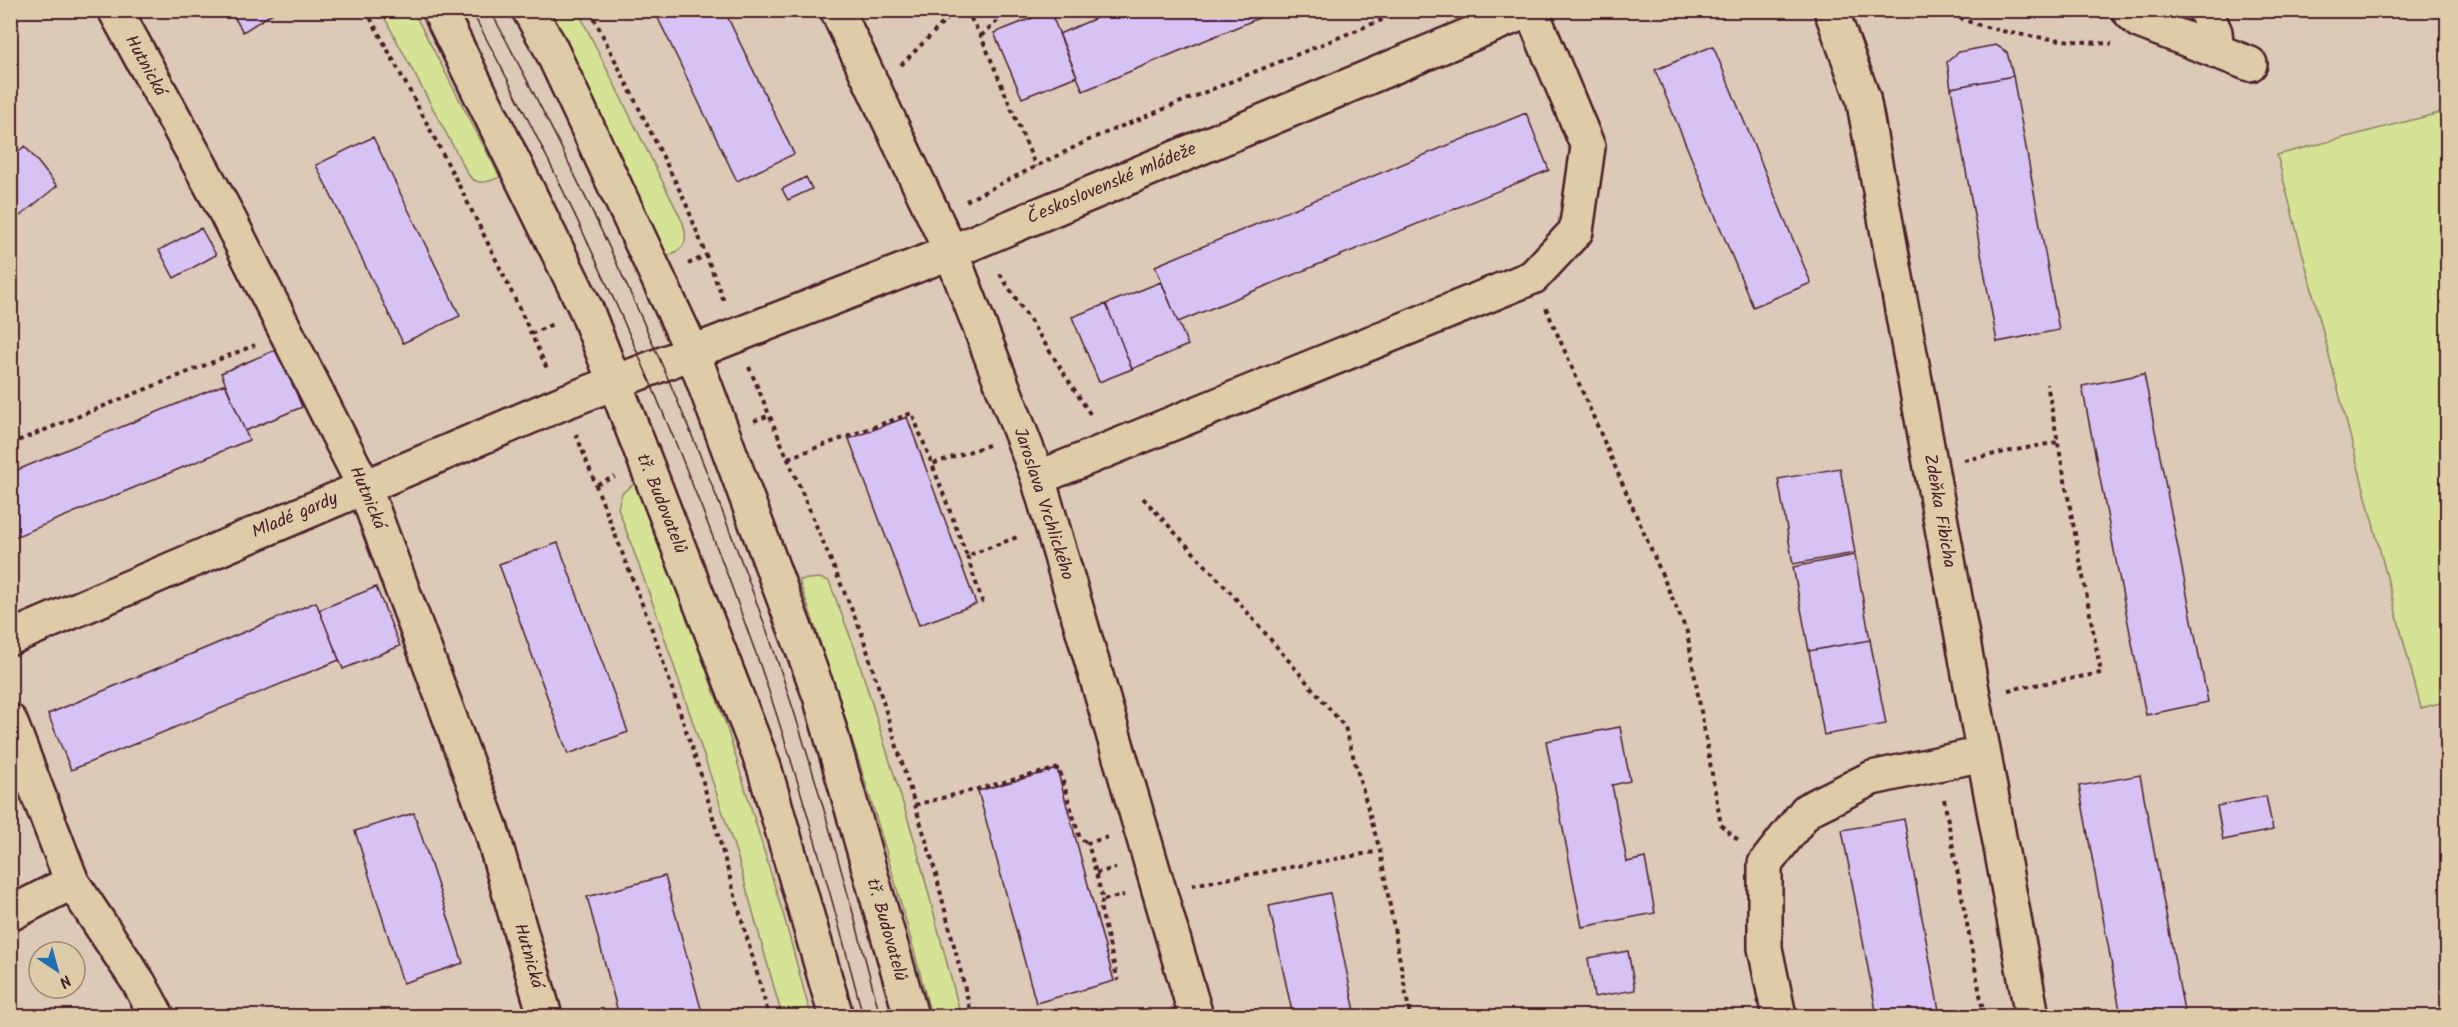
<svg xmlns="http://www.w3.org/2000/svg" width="2458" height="1027" viewBox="0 0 2458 1027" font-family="Kalam,sans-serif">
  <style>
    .green { fill: #d6e396; stroke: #908160; stroke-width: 1.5 }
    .building { fill: #d6c3f4; stroke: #4a1f2b; stroke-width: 1.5 }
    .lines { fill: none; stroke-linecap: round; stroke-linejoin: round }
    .minor-casing { stroke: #4a1f2b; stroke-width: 38 }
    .path { stroke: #4a1f2b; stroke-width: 4; stroke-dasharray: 4.5 4.5; stroke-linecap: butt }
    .minor { stroke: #decca9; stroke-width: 33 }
    .tram { stroke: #4a1f2b; stroke-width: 1.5 }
    .labels { text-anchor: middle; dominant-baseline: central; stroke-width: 6; stroke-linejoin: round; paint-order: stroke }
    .street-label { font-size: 18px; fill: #4a1f2b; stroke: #decca9 }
  </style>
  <rect width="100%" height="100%" fill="#dccab8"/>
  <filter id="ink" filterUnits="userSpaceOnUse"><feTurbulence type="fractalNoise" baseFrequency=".0167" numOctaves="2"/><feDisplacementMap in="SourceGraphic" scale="12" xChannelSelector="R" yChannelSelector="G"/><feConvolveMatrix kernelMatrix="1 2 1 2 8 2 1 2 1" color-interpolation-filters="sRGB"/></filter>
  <g filter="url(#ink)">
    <path class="green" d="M381,11H413L500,177C488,182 477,187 468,174Z
      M545,11H578L683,223C689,243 685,248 666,257Z
      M2447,111L2448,701L2421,708L2277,155Z
      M638,481L726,725L784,917L811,1016H782L737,855L657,615L618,508L622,493Z
      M819,578L829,581L855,649L915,842L961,1016H931C894,869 849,724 799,580Z"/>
    <path class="building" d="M230,10H278L243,32Z
      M654,10H724L794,154L737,181Z
      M1115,10H1278L1083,91L1059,34Z
      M1050,11L1077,76L1022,98L994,33Z
      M1996,45L2007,52L2013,76L1951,88L1947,62L1959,52Z
      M1713,46L1811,283L1753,307L1655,70Z
      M2013,76L2059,330L1997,342L1951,88Z
      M1526,113L1549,170L1178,322L1155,266Z
      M373,137L460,316L403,343L316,165Z
      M25,146L57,186L10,224V158Z
      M806,177L812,189L788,200L782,189Z
      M201,228L216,255L174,278L159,250Z
      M1161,282L1188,345L1132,369L1106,304Z
      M1106,304L1132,369L1099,382L1072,317Z
      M278,349L302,407L245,431L221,373Z
      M2144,374L2208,702L2146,715L2082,386Z
      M225,384L249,440L10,539V473Z
      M907,417L976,604L919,625L849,439Z
      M1840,468L1855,553L1793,564L1778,479Z
      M558,543L628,732L568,754L499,564Z
      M1855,555L1870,640L1809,651L1793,567Z
      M376,587L400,646L343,669L319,610Z
      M316,602L339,660L71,770L48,714Z
      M1870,640L1886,724L1824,735L1809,651Z
      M1620,727L1630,781L1612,785L1627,862L1645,858L1655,913L1582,927L1546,741Z
      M1057,769L1114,981L1036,1003L978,791Z
      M2140,775L2185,1016H2121L2079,786Z
      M2266,796L2273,830L2223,840L2217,806Z
      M414,813L463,963L403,983L355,831Z
      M1904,819L1940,1016H1877L1842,830Z
      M665,876L703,1016H619L587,897Z
      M1330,893L1356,1016H1293L1269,906Z
      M1628,951L1635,990L1594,997L1588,958Z"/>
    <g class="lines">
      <g class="minor-casing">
        <path id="minor" d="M115,10L224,209L364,486L491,829L545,1016
          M439,10L586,309L764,767L836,1016
          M529,10L549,45L693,353L820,696L911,1016
          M837,10L951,252L1038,478L1196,1016
          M1831,10L1863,98L2032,1016
          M2128,10L2139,21L2250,64
          M2205,10L2215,32L2217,52
          M1038,478L1533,277L1576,231L1588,147L1531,10
          M10,638L562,403L951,252L1529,10
          M10,721L72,882L139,983L157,1016
          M10,914L72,882
          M1779,1016L1765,948V864L1807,810L1872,778L1983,754"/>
      </g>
      <path class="path" d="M366,10C431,129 493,248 548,371
        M590,10L685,201L725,304
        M966,10L981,36L1036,167
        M1943,10C1990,36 2059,40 2112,44
        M981,36L1009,10
        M901,65L956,10
        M966,201L1093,138L1406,10
        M688,264L707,255
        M1000,274L1092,417
        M1546,308L1687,632L1721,825L1738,840
        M531,334L555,323
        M749,367L862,634L933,863L972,1016
        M754,421L770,415
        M576,434L653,632L701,775L769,1016
        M10,444L255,345
        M989,445L932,464L967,556L1020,536
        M788,458L912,413L932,464
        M1964,460L2058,442
        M597,484L615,477
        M1143,498L1231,593L1345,727L1380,851
        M967,556L983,604
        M2008,690L2101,673L2047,384
        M1944,799L1984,1016
        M915,805L1059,768L1080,839L1088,843
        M1108,837L1088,843L1103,900L1124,895
        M1096,873L1116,868
        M1192,885L1380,851L1410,1016
        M1103,900L1100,906L1118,981"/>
      <use href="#minor" class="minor"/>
      <path class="tram" d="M471,10C584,220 680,437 759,662C799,778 832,897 863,1016
        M490,10C601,216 697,431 774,651C815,771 849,894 880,1016"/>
    </g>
  </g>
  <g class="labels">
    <g class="street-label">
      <text transform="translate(145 66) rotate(61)">Hutnická</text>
      <text transform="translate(1112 184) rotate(-23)">Československé mládeže</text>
      <text transform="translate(367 498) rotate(67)">Hutnická</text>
      <text transform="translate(661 504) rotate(68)">tř. Budovatelů</text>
      <text transform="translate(1043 504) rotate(72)">Jaroslava Vrchlického</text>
      <text transform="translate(1939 511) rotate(80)">Zdeňka Fibicha</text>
      <text transform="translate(295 516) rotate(-23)">Mladé gardy</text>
      <text transform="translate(886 930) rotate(74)">tř. Budovatelů</text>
      <text transform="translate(528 956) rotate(74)">Hutnická</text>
    </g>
  </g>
  <rect width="2458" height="1027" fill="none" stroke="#decca9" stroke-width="36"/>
  <rect x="18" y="18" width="2422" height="991" fill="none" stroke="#4a1f2b" stroke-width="2" filter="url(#ink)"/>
  <g transform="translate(57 970) rotate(144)"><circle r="28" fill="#decca9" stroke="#a38777" stroke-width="1.5"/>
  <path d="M0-4.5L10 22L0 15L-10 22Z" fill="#1f6fb2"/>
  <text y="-9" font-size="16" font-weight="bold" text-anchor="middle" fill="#4a1f2b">N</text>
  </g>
</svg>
